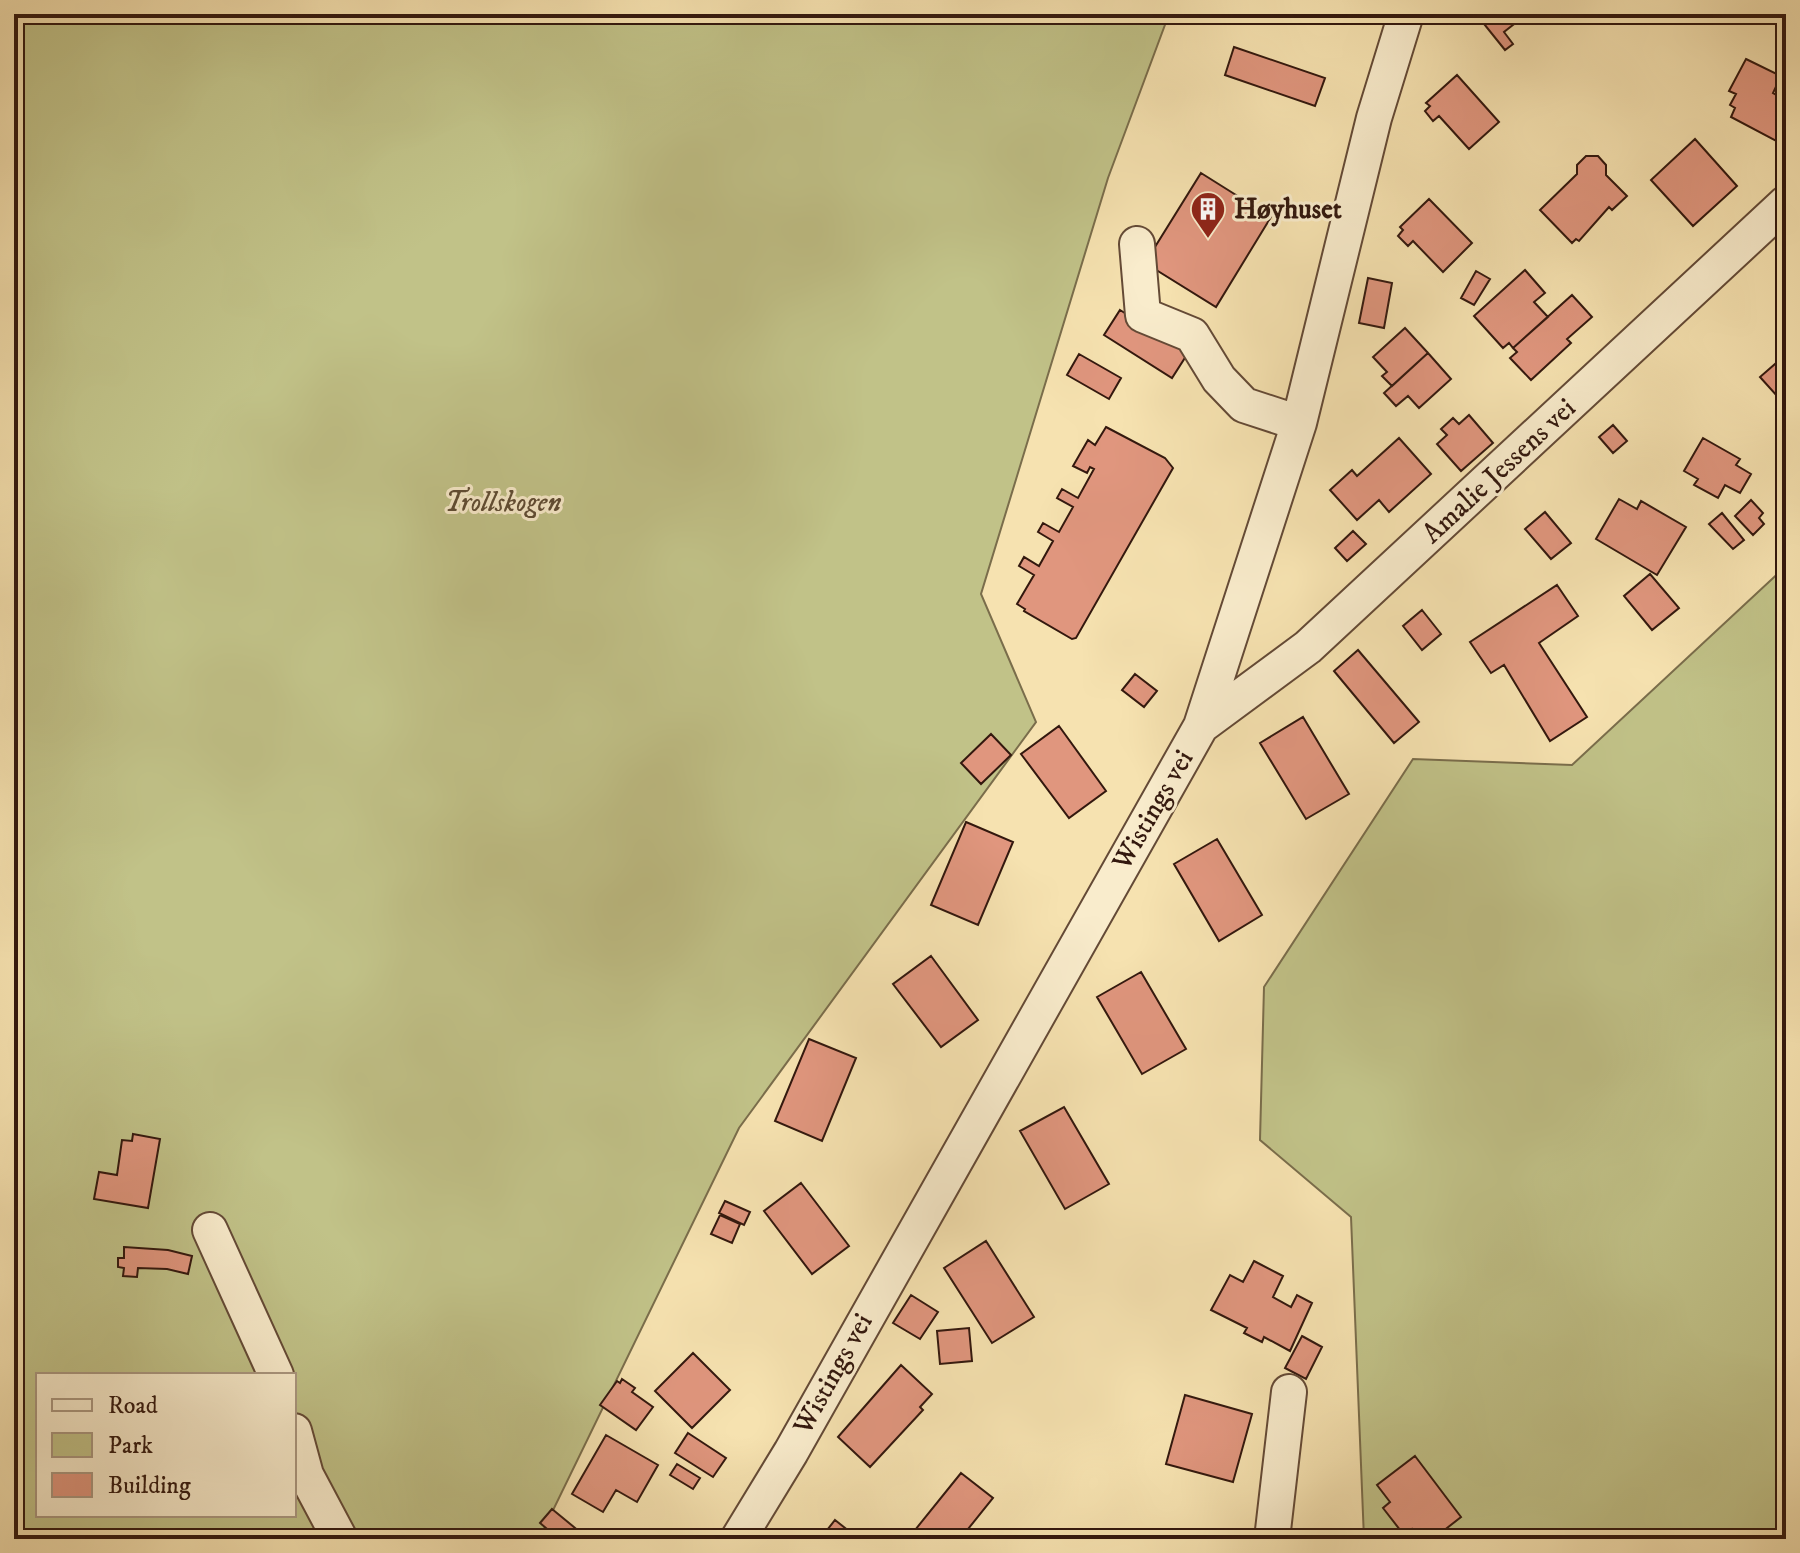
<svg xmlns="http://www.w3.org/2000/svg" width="1800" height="1553" viewBox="0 0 1800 1553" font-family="'IM FELL DW Pica',serif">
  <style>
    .green { fill: #c1c288; stroke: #7a6d4b; stroke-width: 2; fill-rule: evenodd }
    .building { fill: #e0967e; stroke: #33180e; stroke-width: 2 }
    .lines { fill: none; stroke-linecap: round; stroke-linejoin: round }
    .minor-casing { stroke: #644a36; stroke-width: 38 }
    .minor { stroke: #f9eccc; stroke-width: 34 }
    .labels { text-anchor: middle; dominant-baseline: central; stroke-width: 6; stroke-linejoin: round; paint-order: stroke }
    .poi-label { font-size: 28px; font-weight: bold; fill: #33180e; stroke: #f9eccc; text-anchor: start }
    .street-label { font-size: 28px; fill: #33180e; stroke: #f9eccc }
    .park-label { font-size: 28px; font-style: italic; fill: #5e4b33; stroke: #f9eccc }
  </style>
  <rect width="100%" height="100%" fill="#f6e2b0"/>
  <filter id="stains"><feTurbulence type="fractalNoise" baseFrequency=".0025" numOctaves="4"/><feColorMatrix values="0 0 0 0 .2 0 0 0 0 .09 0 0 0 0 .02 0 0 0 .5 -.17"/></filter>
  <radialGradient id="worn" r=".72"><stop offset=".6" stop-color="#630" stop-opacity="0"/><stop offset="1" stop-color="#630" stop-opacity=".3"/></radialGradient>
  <path class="green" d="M14,14H1169L1108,178L981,594L1036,722L739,1128L539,1539H14ZM38,1375H294V1515H38Z
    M1786,566V1539H1364L1351,1217L1260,1140L1264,987L1413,759L1572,765Z"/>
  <path class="building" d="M1311,14H1340L1338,22Z
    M1476,14H1527L1504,32L1513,44L1505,50Z
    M1234,47L1325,78L1315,106L1225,75Z
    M1746,59L1781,76L1773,93L1786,100L1784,145L1731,117L1735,108L1730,105L1736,94L1729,91Z
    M1457,75L1499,122L1469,149L1439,116L1433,121L1425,111L1430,106L1426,103Z
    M1695,139L1737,186L1693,226L1651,180Z
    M1586,156H1598L1606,165V175L1627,196L1612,210L1609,207L1579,241L1576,239L1572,243L1540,210L1577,174V165Z
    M1201,173L1271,217L1216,307L1145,263Z
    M1429,199L1472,243L1443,272L1413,241L1408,246L1398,236L1403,230L1400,227Z
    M1525,270L1545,293L1534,302L1548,317L1513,348L1509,343L1503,348L1474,316Z
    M1476,271L1490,279L1474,305L1461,298Z
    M1368,278L1392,283L1384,328L1359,323Z
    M1572,295L1592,317L1567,339L1571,343L1531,380L1510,358L1517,352L1513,348Z
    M1120,310L1188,353L1172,378L1104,335Z
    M1405,328L1428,353L1392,386L1382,376L1387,372L1373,357Z
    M1428,353L1451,379L1419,408L1408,396L1396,406L1384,393Z
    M1079,354L1121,378L1109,399L1067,375Z
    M1783,357L1786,360V406L1760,377Z
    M1469,415L1493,443L1461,471L1437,444L1447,435L1441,429L1453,418L1459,424Z
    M1613,425L1627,441L1613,453L1599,437Z
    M1106,427L1165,458L1173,468L1076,638L1072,639L1024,611L1025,609L1017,604L1034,575L1019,566L1024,557L1039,566L1053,541L1038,532L1043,523L1059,532L1073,507L1057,498L1062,489L1078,498L1094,469L1090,467L1087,473L1073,466L1088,440L1095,445Z
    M1399,438L1431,474L1389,512L1379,500L1357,520L1330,490L1352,470L1357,476Z
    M1703,438L1740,459L1736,465L1751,474L1740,493L1725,485L1718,498L1694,485L1698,479L1684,471Z
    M1619,499L1637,509L1641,501L1686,527L1657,575L1596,539Z
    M1751,500L1763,513L1759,518L1764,524L1753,535L1735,516Z
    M1545,512L1571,543L1551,559L1525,529Z
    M1722,513L1744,540L1733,549L1709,524Z
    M1353,531L1366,544L1347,561L1335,548Z
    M1650,574L1679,608L1652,630L1624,596Z
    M1557,585L1578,616L1539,643L1587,717L1550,741L1504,665L1491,673L1470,642Z
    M1422,610L1441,634L1422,650L1403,626Z
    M1358,650L1419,722L1394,743L1334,671Z
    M1135,674L1157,691L1144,707L1122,690Z
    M1303,717L1349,794L1306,819L1260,743Z
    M1059,726L1106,791L1069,818L1021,754Z
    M991,734L1011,755L981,784L961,763Z
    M966,822L1013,842L978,925L931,905Z
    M1217,839L1262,915L1219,941L1174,864Z
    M931,956L978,1020L941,1047L893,984Z
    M1141,972L1186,1049L1142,1074L1097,997Z
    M809,1039L856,1058L822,1141L775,1121Z
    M1064,1107L1109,1184L1065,1209L1020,1131Z
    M133,1134L160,1139L148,1208L94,1199L99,1172L117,1175L122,1140L132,1141Z
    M801,1183L849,1246L812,1274L764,1211Z
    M725,1201L750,1212L744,1225L719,1213Z
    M720,1215L740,1224L732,1243L711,1234Z
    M986,1241L1034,1317L992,1343L944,1268Z
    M124,1247L168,1250L192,1256L188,1274L167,1269L138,1268L137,1277L123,1276L124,1268L118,1267V1258H124Z
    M1254,1261L1283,1276L1273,1297L1291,1307L1297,1295L1312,1303L1290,1351L1264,1337L1262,1342L1244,1333L1247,1328L1211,1310L1230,1275L1243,1282Z
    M911,1295L938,1312L920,1339L893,1323Z
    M969,1328L972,1361L940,1364L937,1331Z
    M1302,1336L1322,1347L1306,1379L1285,1368Z
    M693,1353L730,1390L692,1428L655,1391Z
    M901,1365L932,1394L920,1407L923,1410L870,1467L838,1437Z
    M622,1379L635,1388L632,1392L653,1407L636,1430L600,1405L617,1381L620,1383Z
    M1185,1395L1252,1414L1233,1482L1166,1464Z
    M688,1433L726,1458L713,1477L675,1453Z
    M606,1435L658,1465L637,1502L616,1490L603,1512L572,1494Z
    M1415,1456L1461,1517L1433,1539H1419L1412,1529L1404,1535L1383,1508L1390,1502L1377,1485Z
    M677,1464L700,1478L693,1489L670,1475Z
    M961,1473L993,1498L960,1539H916L911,1535Z
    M552,1509L580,1532L574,1539H559L540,1523Z
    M835,1520L859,1539H820Z"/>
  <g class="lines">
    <g class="minor-casing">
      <path id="minor" d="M1137,244L1143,315L1192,335L1219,379L1244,405L1299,423
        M1201,726L1308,647L1786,203
        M210,1230L276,1375
        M294,1431L306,1475L340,1539
        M738,1539L791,1452L1201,726L1299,423L1374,118L1406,14
        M1272,1539L1289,1392"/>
    </g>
    <use href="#minor" class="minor"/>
  </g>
  <defs>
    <g id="building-pin" transform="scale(1.8)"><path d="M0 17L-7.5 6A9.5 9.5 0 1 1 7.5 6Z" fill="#8f2418" stroke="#f9eccc"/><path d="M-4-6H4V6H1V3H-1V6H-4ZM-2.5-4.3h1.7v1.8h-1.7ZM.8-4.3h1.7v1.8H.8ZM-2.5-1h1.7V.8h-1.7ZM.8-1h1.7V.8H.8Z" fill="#fff"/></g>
  </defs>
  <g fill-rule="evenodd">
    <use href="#building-pin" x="1208" y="209"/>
  </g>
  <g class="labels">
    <g class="poi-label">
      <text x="1234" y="209">Høyhuset</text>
    </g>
    <g class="street-label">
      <text transform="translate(1499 471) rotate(-43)">Amalie Jessens vei</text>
      <text transform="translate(1153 810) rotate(-60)">Wistings vei</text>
      <text transform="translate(833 1374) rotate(-61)">Wistings vei</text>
    </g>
    <g class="park-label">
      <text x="503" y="502">Trollskogen</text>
    </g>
  </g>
  <rect width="1800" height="1553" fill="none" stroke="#f6e2b0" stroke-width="48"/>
  <rect x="16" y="16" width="1768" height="1521" fill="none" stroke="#33180e" stroke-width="4"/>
  <rect x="24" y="24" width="1752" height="1505" fill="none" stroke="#33180e" stroke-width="2"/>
  <rect x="36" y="1373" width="260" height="144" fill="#f9eccc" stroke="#aa9780" stroke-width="2"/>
  <rect x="52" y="1399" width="40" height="12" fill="#f9eccc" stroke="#aa9780" stroke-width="2"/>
  <text x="108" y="1413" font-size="24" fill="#33180e">Road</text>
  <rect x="52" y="1433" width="40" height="24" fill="#c1c288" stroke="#aa9780" stroke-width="2"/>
  <text x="108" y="1453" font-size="24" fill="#33180e">Park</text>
  <rect x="52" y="1473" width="40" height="24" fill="#e0967e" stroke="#aa9780" stroke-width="2"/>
  <text x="108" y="1493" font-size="24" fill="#33180e">Building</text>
  <rect width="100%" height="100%" filter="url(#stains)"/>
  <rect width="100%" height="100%" fill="url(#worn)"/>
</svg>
